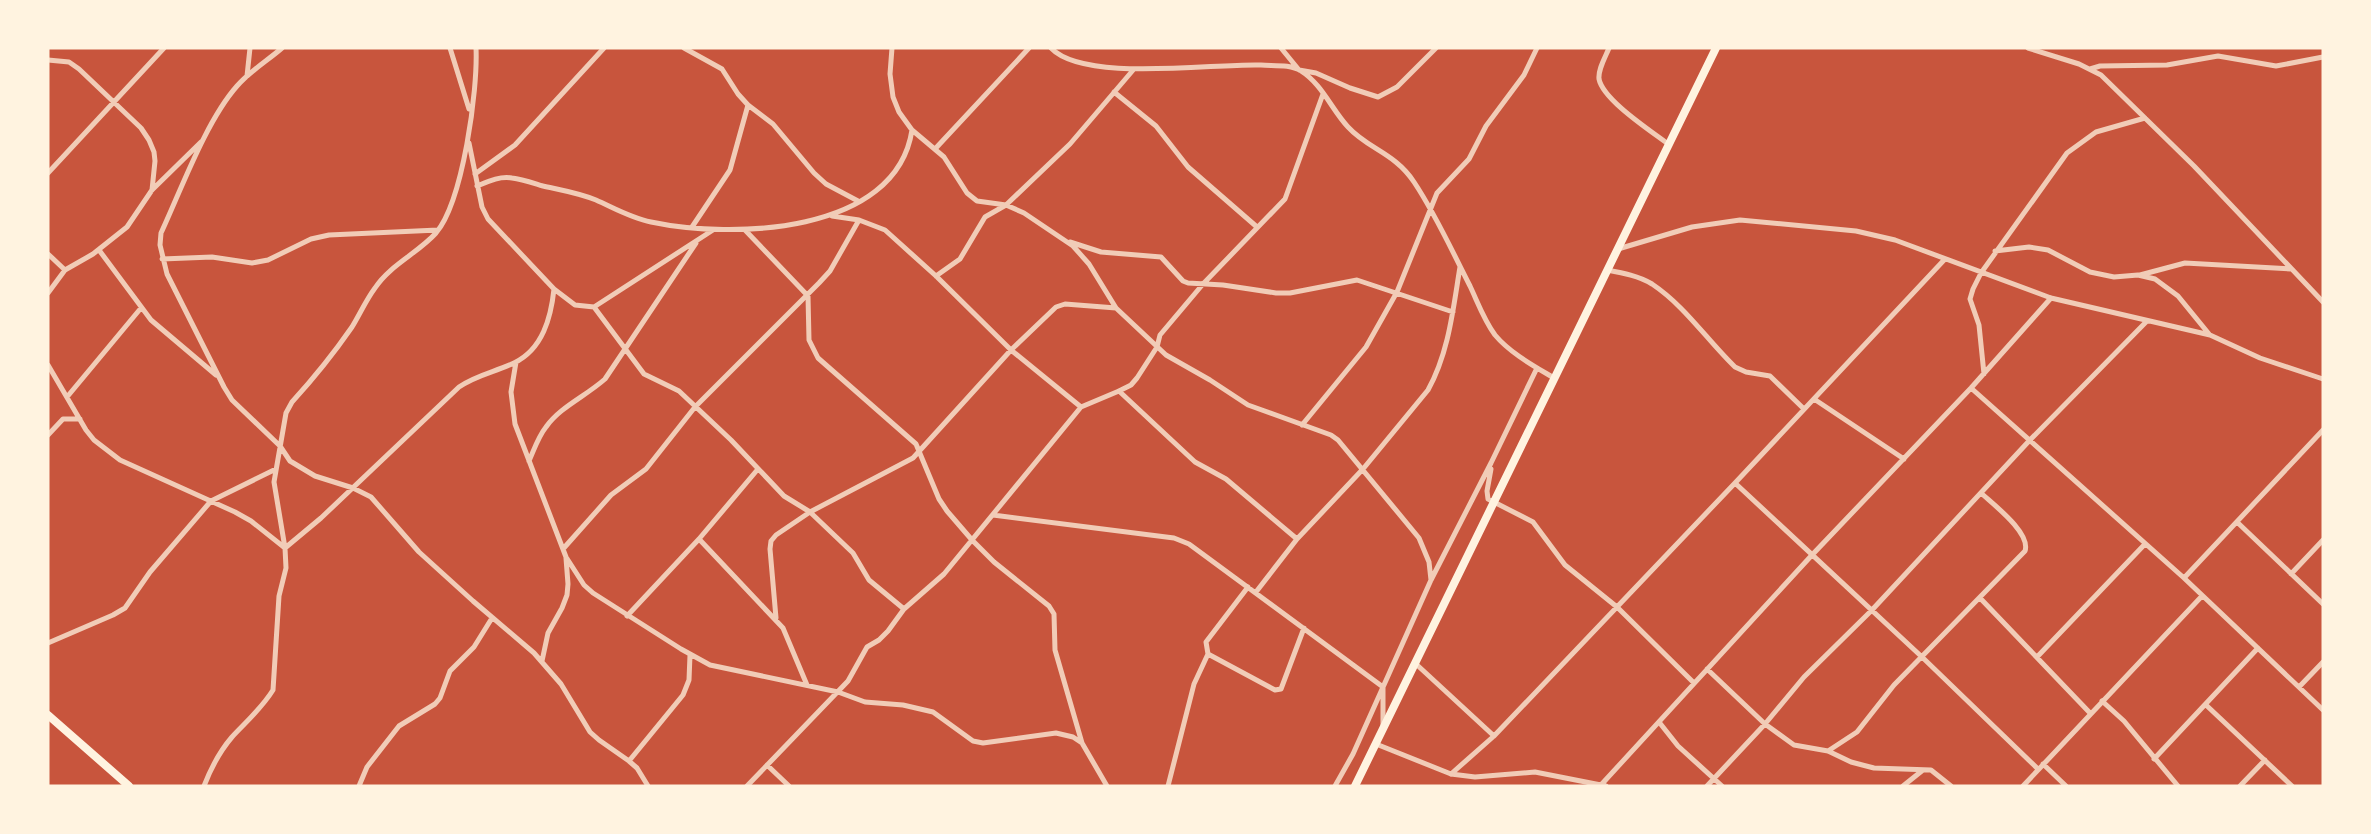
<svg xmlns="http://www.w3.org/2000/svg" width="2371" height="834" viewBox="0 0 2371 834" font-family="Manrope,sans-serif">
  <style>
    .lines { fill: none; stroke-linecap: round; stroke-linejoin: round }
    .minor { stroke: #f1ccb7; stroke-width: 5 }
    .trunk { stroke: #fff3e0; stroke-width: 8 }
  </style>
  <rect width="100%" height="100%" fill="#c8553d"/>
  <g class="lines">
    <path class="minor" d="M282,48C267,61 250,71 237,86C206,121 181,190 161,233L160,245L167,274L224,387L232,400L280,446L290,461L315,476L353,488L371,497L419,552L473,601L534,653L561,684L590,732L599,740L629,761L637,768L648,786
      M450,48L469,109
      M684,48L722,69L738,94L748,105L773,124L814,173L826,184L858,201
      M892,48L890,74L893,97L899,112L912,130L944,157L967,193L977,201L1006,205L1024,213L1073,246L1089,264L1116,308L1166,355L1210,380L1248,405L1331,435L1338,440L1419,538L1429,562L1431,580
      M1051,48C1084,83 1214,63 1261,65C1274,66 1290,64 1301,71C1322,84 1332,110 1348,127C1368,149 1395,153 1414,182C1436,215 1452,251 1470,286C1478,303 1484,320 1495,335C1510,353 1534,366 1554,378
      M1281,48L1299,70L1316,73L1350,88L1378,97L1397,87L1436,48
      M1609,48C1605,58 1598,69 1599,79C1603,100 1651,131 1668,144
      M2028,48L2079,64L2101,75L2194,166L2323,302
      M48,60L69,62L79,69L141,128L149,140L154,152L155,161L152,190
      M2090,69L2100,66L2167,65L2218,56L2276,66L2323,57
      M247,76L250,48
      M1114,92L1156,126L1188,167L1257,227
      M469,143L482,207L488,219L554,289L575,305L594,307L713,230
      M935,149L1029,48
      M48,173L164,48
      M475,174L515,145L604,48
      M477,186C489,181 500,176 512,178C522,179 533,183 543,186C561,190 579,193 596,200C614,208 631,218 651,222C731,239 896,235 912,130
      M832,216L859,220L885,230L936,276L1011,350L1081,407
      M692,227L730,170L748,105
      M745,230L808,296L809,340L818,358L916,444L939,499L947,511L972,540L994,562L1049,606L1054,614L1055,650L1082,743L1107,786
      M1070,242L1101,252L1161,257L1183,281L1188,283L1223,285L1276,293H1290L1357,280L1453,312
      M1618,249L1692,227L1740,220L1856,231L1895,240L2051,298L2210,335L2260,358L2323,379
      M99,250L151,320L216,375
      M1995,251L2029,247L2048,250L2090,272L2114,277L2138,275L2155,279L2178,296L2209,334
      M48,254L65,270
      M162,259L212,257L252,263L268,260L311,239L329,235L438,230
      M1607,270C1623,273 1639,276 1652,284C1685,306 1707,340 1735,367L1746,372L1770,376L1804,409
      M2140,275L2185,263L2291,269
      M936,276L960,259L985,217L1006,205L1070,144L1134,69
      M48,293L65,270L93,254L127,227L152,190L201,142
      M594,307L644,374L679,391L731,440L784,496L810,512L853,553L869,580L904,609
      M516,362L511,392L515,424L566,557L584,585L593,593L681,649L710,665L838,692L865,702L903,705L933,712L973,741L983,743L1056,733L1073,737L1082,743
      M48,365L86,430L94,440L120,460L235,512L251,521L285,548
      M1984,374L1979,325L1970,299L1973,289L1981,273L2067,153L2096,132L2145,118
      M1971,388L2184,578L2323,710
      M1119,391L1195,462L1226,479L1297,539
      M67,397L141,308
      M1814,399L1904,459
      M1302,425L1366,347L1397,292L1437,193L1469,159L1486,126L1524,75L1537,48
      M48,435L63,419H80
      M529,461C534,450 538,437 546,427C560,407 586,396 605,379L696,243
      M1491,469L1487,491L1488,499L1533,522L1565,565L1617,607L1694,683
      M1735,483L1922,657L2038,769
      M993,515L1174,538L1189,544L1383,687V725
      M2237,522L2323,604
      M699,539L783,628L807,685
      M285,548L321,518L459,387C476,375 495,372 514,363C543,349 551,317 554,289
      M563,549L611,495L646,469L695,407L819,283L830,271L859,220
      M2291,574L2323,540
      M2184,578L2323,430
      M1248,587L1206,642L1208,654L1275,690L1281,689L1304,628
      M1256,592L1297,539L1363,469L1428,390C1449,352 1453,309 1460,267
      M1980,598L2090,713
      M627,616L699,539L758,469
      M776,618L770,549L771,541L776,535L810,512L913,458L1011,350L1056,307L1065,304L1116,308
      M48,643L113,615L125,608L150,572L211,501L276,469
      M2037,657L2145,544
      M542,661L548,633L562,608L567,595L568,584L566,558
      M1416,664L1494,736
      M1707,669L1765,724L1794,745L1828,751L1851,762L1874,768L1931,770L1951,786
      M2299,687L2323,662
      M2102,701L2124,721L2178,786
      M2206,705L2292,786
      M1659,722L1678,746L1722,786
      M1376,744L1451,774L1475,777L1535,772L1606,786
      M1828,751L1857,732L1894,685L2025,551C2031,533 1994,505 1981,493
      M2154,759L2258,648
      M629,761L683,695L689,680L690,655
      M2043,764L2066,786
      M767,765L789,786
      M1451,774L1494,736L1735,483L1945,259
      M204,786C211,768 220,751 232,737C246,722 262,708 273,690L279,596L286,568L285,548L274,482L286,413L292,402C313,379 334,353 352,327C360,314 366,300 375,288C390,265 418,253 436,233C463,201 478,90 476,48
      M359,786L367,767L399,726L435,704L440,698L450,671L474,647L492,618
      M747,786L848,681L867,647L879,640L888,631L904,609L944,574L1081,407L1119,391L1131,385L1137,378L1157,347L1160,335L1203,284L1285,199L1323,94
      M1168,786L1194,684L1208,654
      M1335,786L1353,754L1431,580L1491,463L1537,368
      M1600,786L1812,555L1971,388L2051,298
      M1707,786L1765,724L1804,677L1872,610L2029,441L2146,322
      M1903,786L1923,770
      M2023,786L2202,596
      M2240,786L2265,760"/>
    <path class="trunk" d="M48,715L129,786
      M1355,786L1716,48"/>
  </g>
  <rect width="2371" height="834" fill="none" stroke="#fff3e0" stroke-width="99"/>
</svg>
